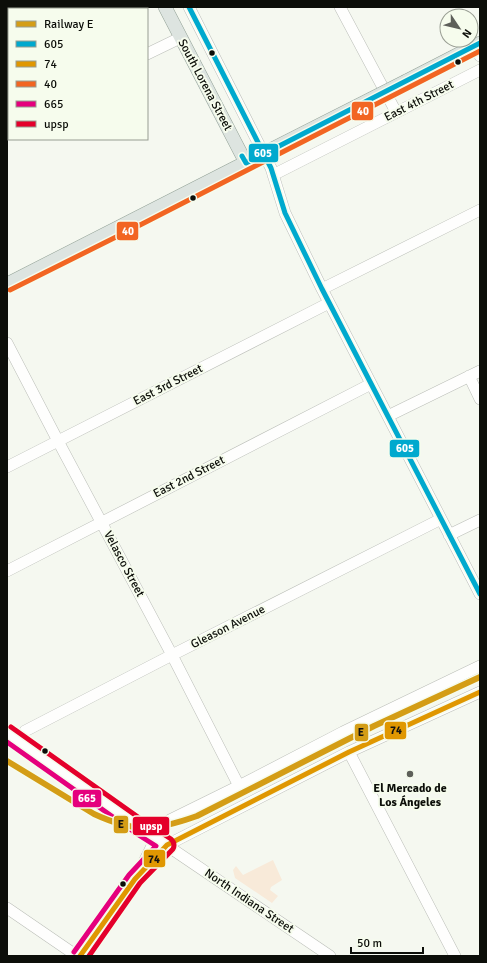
<svg xmlns="http://www.w3.org/2000/svg" width="487" height="963" viewBox="0 0 487 963" font-family="Signika,sans-serif">
  <style>
    .green { fill: #f8ead9 }
    .lines { fill: none; stroke-linecap: round; stroke-linejoin: round }
    .minor-casing { stroke: #bbbeb8; stroke-width: 12 }
    .major-casing { stroke: #92a196; stroke-width: 14 }
    .minor { stroke: #fefefd; stroke-width: 11 }
    .major { stroke: #dde4e0; stroke-width: 13 }
    .major-bridge-casing { stroke: #92a196; stroke-width: 14; stroke-linecap: butt }
    .major-bridge { stroke: #dde4e0; stroke-width: 13 }
    .bus-1-casing { stroke: #f6fced; stroke-width: 8 }
    .bus-2-casing { stroke: #f6fced; stroke-width: 8 }
    .bus-3-casing { stroke: #f6fced; stroke-width: 8 }
    .bus-4-casing { stroke: #f6fced; stroke-width: 8 }
    .bus-5-casing { stroke: #f6fced; stroke-width: 8 }
    .bus-1 { stroke: #00a9ce; stroke-width: 5 }
    .bus-2 { stroke: #e09701; stroke-width: 5 }
    .bus-3 { stroke: #f26522; stroke-width: 5 }
    .bus-4 { stroke: #e5007d; stroke-width: 5 }
    .bus-5 { stroke: #e4002b; stroke-width: 5 }
    .rail-1-casing { stroke: #f6fced; stroke-width: 9 }
    .rail-1 { stroke: #d49d16; stroke-width: 6 }
    .bus-dot { fill: #0c0e09; stroke: #f6fced; stroke-width: 1.5 }
    .poi-dot { fill: #5e605a; stroke: #f6fced; stroke-width: 1.5 }
    .labels { text-anchor: middle; dominant-baseline: central; stroke-width: 4; stroke-linejoin: round; paint-order: stroke }
    .street-label { font-size: 12px; fill: #0c0e09; stroke: #f6fced }
    .poi-label { font-size: 12px; font-weight: bold; fill: #0c0e09; stroke: #f6fced }
    .line-badge { stroke: #f6fced; stroke-width: 1.5 }
    .badge-label { font-size: 11px; text-anchor: middle; font-weight: bold; fill: #fff }
    .pale-badge-label { font-size: 11px; text-anchor: middle; font-weight: bold; fill: #111 }
  </style>
  <rect width="100%" height="100%" fill="#f5f8f0"/>
  <path class="green" d="M273,860L282,880L271,887L270,890L278,896L272,903L235,878L233,870L236,866L243,875Z"/>
  <g class="lines">
    <g class="minor-casing">
      <path id="minor" d="M189,7L271,168L285,213L322,289L480,594
        M340,7L396,112
        M475,46L480,56
        M147,54L180,38
        M7,125L9,124
        M273,175L480,70
        M322,289L480,210
        M7,343L58,441L172,655L239,786
        M469,376L480,399
        M388,416L480,371
        M7,467L329,303
        M449,535L480,520
        M7,571L371,384
        M7,733L141,828L330,956
        M19,741L25,731L172,655L441,519
        M349,752L455,956
        M142,866L156,838L170,820L239,786L343,732L480,666
        M7,908L77,956
        M80,956L135,879L167,845L349,752L480,692"/>
    </g>
    <g class="major-casing">
      <path id="major" d="M165,7L246,163
        M406,81L480,43
        M7,284L256,157"/>
    </g>
    <use href="#minor" class="minor"/>
    <use href="#major" class="major"/>
    <g class="major-bridge-casing">
      <path id="major-bridge" d="M256,157L406,81"/>
    </g>
    <use href="#major-bridge" class="major-bridge"/>
    <g class="bus-1-casing">
      <path id="bus-1" d="M189,7L271,168L285,213L322,289L480,594
        M242,156L246,163L480,43"/>
    </g>
    <g class="bus-2-casing">
      <path id="bus-2" d="M80,956L135,879L167,845L349,752L480,692"/>
    </g>
    <g class="bus-3-casing">
      <path id="bus-3" d="M10,290L142,224L480,51"/>
    </g>
    <g class="bus-4-casing">
      <path id="bus-4" d="M7,742L137,834L156,846L129,875L74,952"/>
    </g>
    <g class="bus-5-casing">
      <path id="bus-5" d="M11,727L145,822L171,839C174,842 175,845 173,849L140,883L89,956"/>
    </g>
    <use href="#bus-1" class="bus-1"/>
    <use href="#bus-2" class="bus-2"/>
    <use href="#bus-3" class="bus-3"/>
    <use href="#bus-4" class="bus-4"/>
    <use href="#bus-5" class="bus-5"/>
    <g class="rail-1-casing">
      <path id="rail-1" d="M7,761L94,814C135,833 155,831 197,816L374,726L480,677"/>
    </g>
    <use href="#rail-1" class="rail-1"/>
  </g>
  <g class="bus-dot">
    <circle cx="212" cy="53" r="3.5"/>
    <circle cx="458" cy="62" r="3.5"/>
    <circle cx="193" cy="198" r="3.5"/>
    <circle cx="45" cy="751" r="3.5"/>
    <circle cx="123" cy="884" r="3.5"/>
  </g>
  <circle class="poi-dot" cx="410" cy="774" r="4"/>
  <g class="labels">
    <g class="street-label">
      <text transform="translate(205 85) rotate(62)">South Lorena Street</text>
      <text transform="translate(419 101) rotate(-27)">East 4th Street</text>
      <text transform="translate(168 385) rotate(-27)">East 3rd Street</text>
      <text transform="translate(189 477) rotate(-27)">East 2nd Street</text>
      <text transform="translate(124 564) rotate(62)">Velasco Street</text>
      <text transform="translate(228 627) rotate(-27)">Gleason Avenue</text>
      <text transform="translate(249 901) rotate(34)">North Indiana Street</text>
    </g>
    <g class="poi-label">
      <text x="410" y="788">El Mercado de<tspan x="410" dy="14">Los Ángeles</tspan></text>
    </g>
  </g>
  <g class="line-badge">
    <rect x="351" y="101" width="23" height="20" rx="4" fill="#f26522"/>
    <rect x="248" y="143" width="31" height="20" rx="4" fill="#00a9ce"/>
    <rect x="116" y="221" width="23" height="20" rx="4" fill="#f26522"/>
    <rect x="389" y="439" width="31" height="19" rx="4" fill="#00a9ce"/>
    <rect x="384" y="721" width="23" height="19" rx="4" fill="#e09701"/>
    <rect x="354" y="723" width="15" height="19" rx="4" fill="#d49d16"/>
    <rect x="72" y="789" width="30" height="19" rx="4" fill="#e5007d"/>
    <rect x="113" y="815" width="16" height="19" rx="4" fill="#d49d16"/>
    <rect x="132" y="816" width="38" height="20" rx="4" fill="#e4002b"/>
    <rect x="143" y="849" width="23" height="19" rx="4" fill="#e09701"/>
  </g>
  <g class="badge-label">
    <text x="363" y="115">40</text>
    <text x="263" y="157">605</text>
    <text x="128" y="235">40</text>
    <text x="405" y="452">605</text>
    <text x="87" y="802">665</text>
    <text x="151" y="830">upsp</text>
  </g>
  <g class="pale-badge-label">
    <text x="396" y="734">74</text>
    <text x="361" y="736">E</text>
    <text x="121" y="828">E</text>
    <text x="154" y="863">74</text>
  </g>
  <rect width="487" height="963" fill="none" stroke="#0c0e09" stroke-width="16"/>
  <rect x="8" y="8" width="140" height="132" fill="#f6fced" stroke="#989d92"/>
  <rect x="16" y="21" width="20" height="6" fill="#d49d16" stroke="#989d92"/>
  <text x="44" y="28" font-size="12" fill="#0c0e09">Railway E</text>
  <rect x="16" y="41" width="20" height="6" fill="#00a9ce" stroke="#989d92"/>
  <text x="44" y="48" font-size="12" fill="#0c0e09">605</text>
  <rect x="16" y="61" width="20" height="6" fill="#e09701" stroke="#989d92"/>
  <text x="44" y="68" font-size="12" fill="#0c0e09">74</text>
  <rect x="16" y="81" width="20" height="6" fill="#f26522" stroke="#989d92"/>
  <text x="44" y="88" font-size="12" fill="#0c0e09">40</text>
  <rect x="16" y="101" width="20" height="6" fill="#e5007d" stroke="#989d92"/>
  <text x="44" y="108" font-size="12" fill="#0c0e09">665</text>
  <rect x="16" y="121" width="20" height="6" fill="#e4002b" stroke="#989d92"/>
  <text x="44" y="128" font-size="12" fill="#0c0e09">upsp</text>
  <g transform="translate(459 28) rotate(125)"><circle r="19" fill="#f6fced" stroke="#989d92"/>
  <path d="M0-3L7 15L0 10L-7 15Z" fill="#5e605a"/>
  <text y="-6" font-size="11" font-weight="bold" text-anchor="middle" fill="#0c0e09">N</text>
  </g>
  <path d="M351 947v6h72v-6" fill="none" stroke="#0c0e09" stroke-width="2"/>
  <text x="357" y="947" font-size="12" fill="#0c0e09" stroke="#f6fced" stroke-width="3" paint-order="stroke">50 m</text>
</svg>
